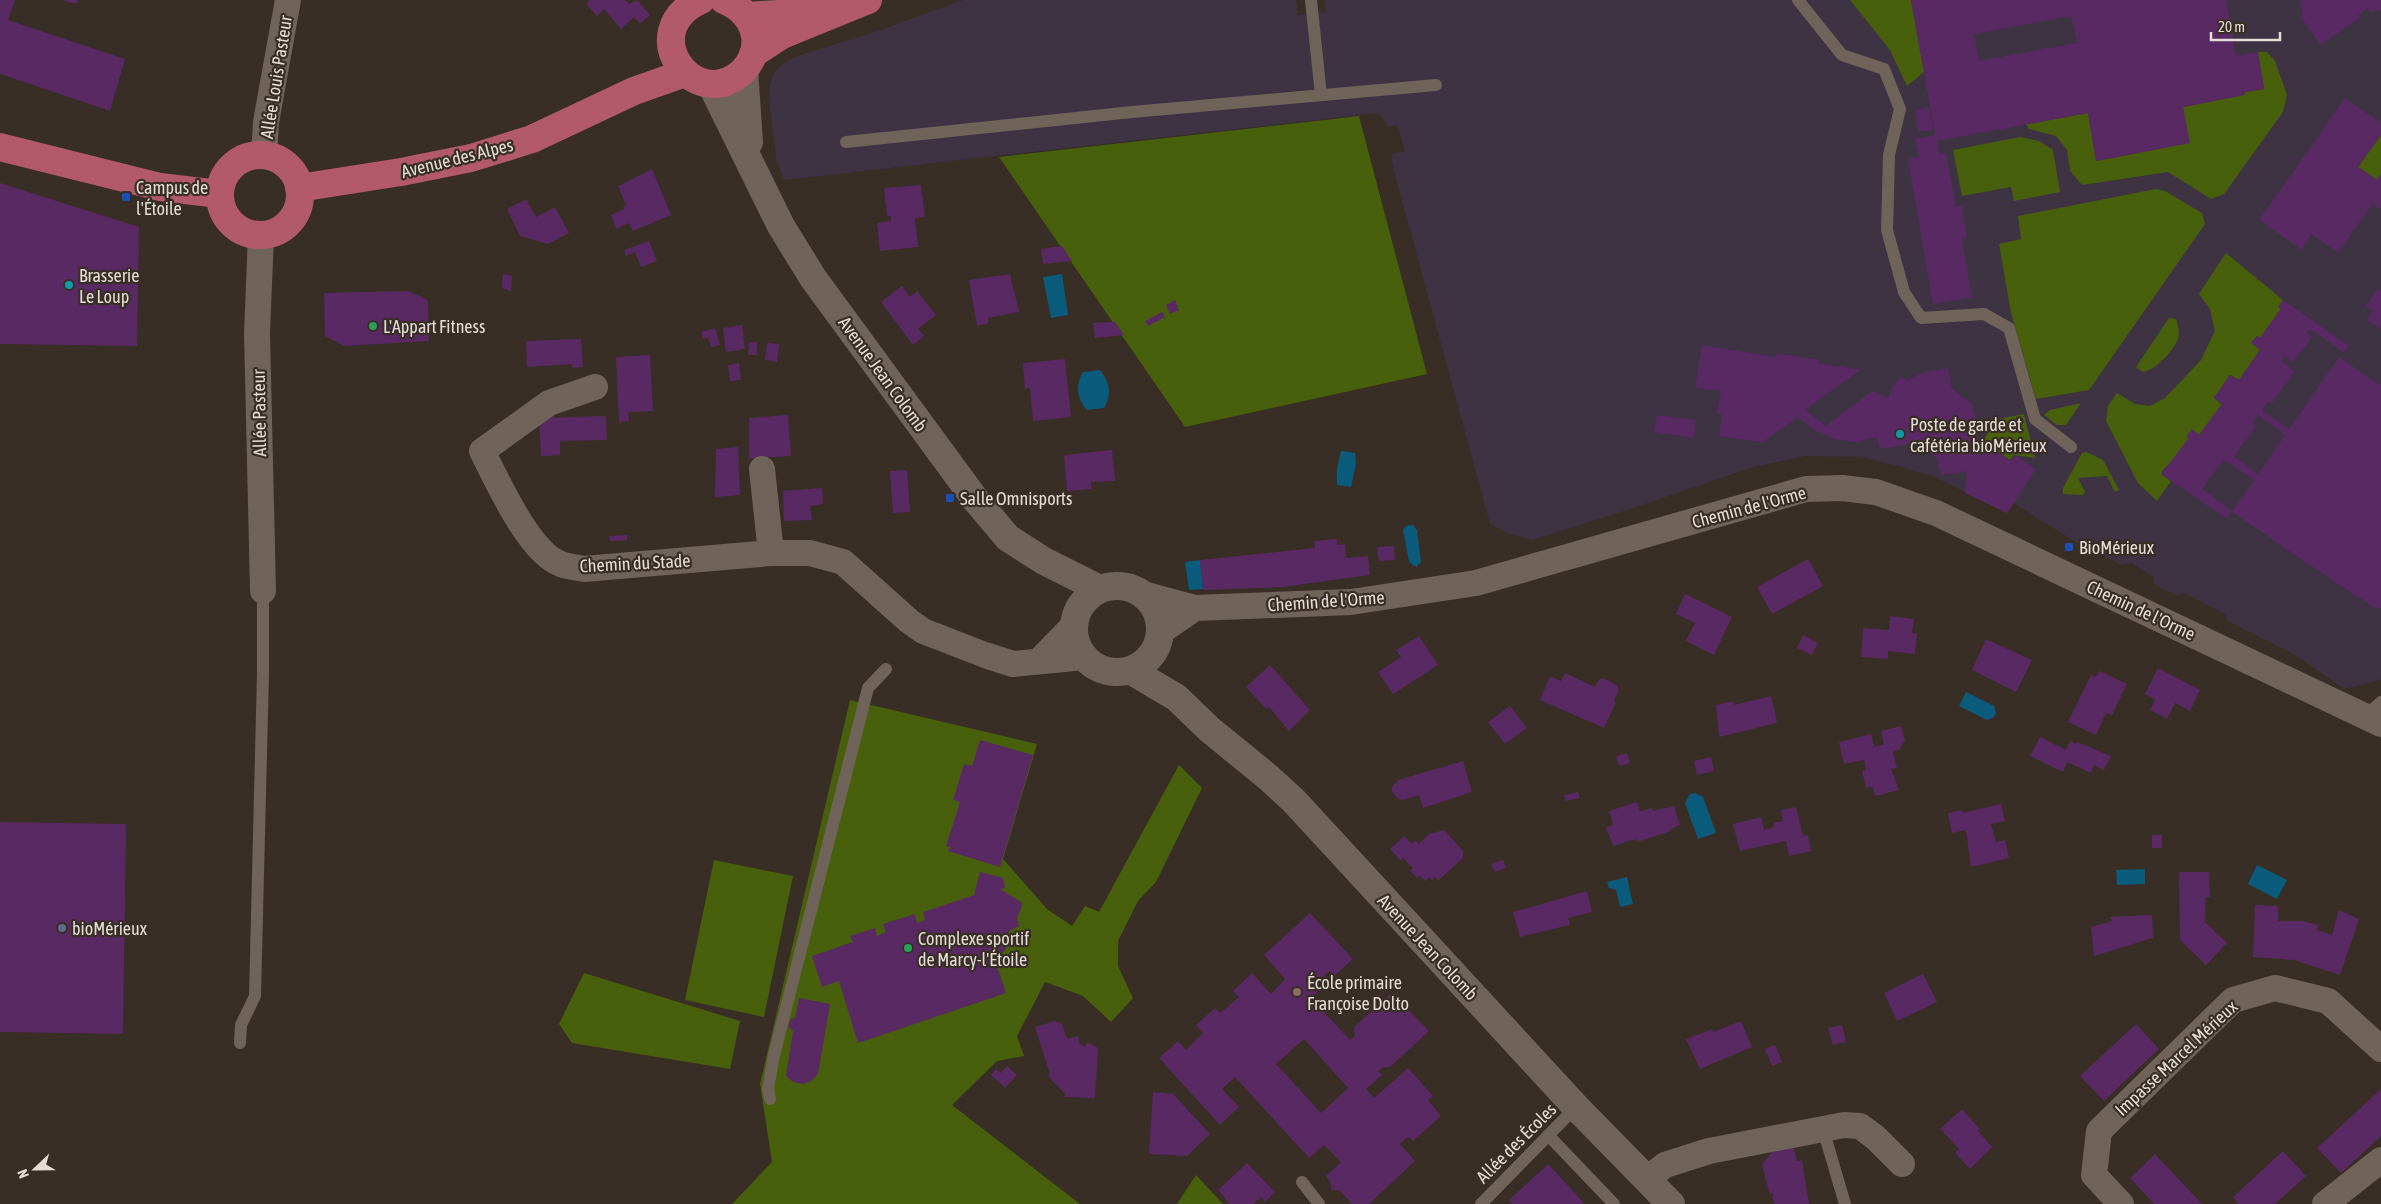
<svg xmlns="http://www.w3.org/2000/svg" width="2381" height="1204" viewBox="0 0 2381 1204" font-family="'Asap Condensed',sans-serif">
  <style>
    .industrial { fill: #3d3343 }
    .green { fill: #48600c }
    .water { fill: #0b5b7d }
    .building { fill: #592963; fill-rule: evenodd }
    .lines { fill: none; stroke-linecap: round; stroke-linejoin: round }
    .lane { stroke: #6f635a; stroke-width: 12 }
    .street { stroke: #6f635a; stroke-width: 26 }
    .secondary { stroke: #6f635a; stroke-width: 28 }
    .primary { stroke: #b25a6a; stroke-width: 28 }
    .transit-dot { fill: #1a4fb4; stroke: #382e25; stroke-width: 2 }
    .culture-dot { fill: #0f9aa8; stroke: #382e25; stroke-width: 2 }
    .leisure-dot { fill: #2e9e5b; stroke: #382e25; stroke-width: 2 }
    .service-dot { fill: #5c6f8a; stroke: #382e25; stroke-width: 2 }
    .education-dot { fill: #8d6e63; stroke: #382e25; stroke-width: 2 }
    .labels { text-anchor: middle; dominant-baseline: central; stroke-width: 4.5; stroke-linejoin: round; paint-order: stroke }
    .street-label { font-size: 18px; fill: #e3dcd7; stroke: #382e25 }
    .poi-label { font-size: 18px; fill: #e3dcd7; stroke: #382e25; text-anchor: start }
  </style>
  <rect width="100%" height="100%" fill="#382e25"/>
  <path class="industrial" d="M963,0H1296L1298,15L1326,12L1325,0H2381V678L2377,681L2344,689L2297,656L2227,621L2225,614L2182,592L2177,596L2154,584V577L2131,563L2122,565L2074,541L2014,503L2007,513L1937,478L1903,467L1861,457L1805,456L1753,467L1627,510L1532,540L1507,533L1490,524L1391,160L1393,154L1405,151L1398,126H1388L1378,113L784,180L777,163L769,101L770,84L774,73L785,62L797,56L875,32Z"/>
  <path class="green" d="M1850,0H1911L1924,72L1907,86L1890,50Z
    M2258,52H2267L2275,61L2287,95L2283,112L2224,194L2211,199L2168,172L2082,185L2070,171L2067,150L2056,136L2029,129L2026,124L2088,113L2096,161L2189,143L2183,107L2244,95L2245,92L2264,89Z
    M1359,116L1427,374L1185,427L999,157Z
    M2381,135V174L2377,180L2358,167Z
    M2020,137L2039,141L2053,150L2060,192L2014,201L2011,187L1962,196L1953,150Z
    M2156,189L2165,191L2202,213L2205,224L2089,390L2036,399L2011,313L1999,244L2021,239L2018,216Z
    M2226,253L2283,300L2278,307L2281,309L2260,338L2257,336L2252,342L2260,350L2239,380L2230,375L2214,398L2222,404L2199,435L2192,430L2187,436L2189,438L2168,467L2166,466L2161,474L2171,481L2157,501L2138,483L2106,421L2108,406L2117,393L2135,404L2150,406L2165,398L2201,360L2215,331L2210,309L2199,294Z
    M2169,318L2176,319C2178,325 2180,332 2178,339C2173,351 2156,370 2143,372L2136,367Z
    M2081,403L2066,425H2057L2044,415L2050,410Z
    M2024,414L2035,458L2014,455L2010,460L1983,442L1989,431L1988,426L1993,420Z
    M2086,452L2103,460L2119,490L2115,492L2107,476L2078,478L2085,492L2083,495L2063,494V488L2082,453Z
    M850,700L1037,744L1003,859L1047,909L1072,926L1085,906L1099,912L1179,765L1202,788L1156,882L1138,901L1118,941V966L1133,998L1111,1022L1083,996L1045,982L1017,1036L1024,1056L997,1061L952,1105L1080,1204H732L772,1162L760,1084Z
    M714,860L793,876L764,1017L685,1000Z
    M584,973L740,1021L730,1069L572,1043L559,1024Z
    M1196,1175L1223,1204H1177Z"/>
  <path class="water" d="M1062,274L1068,315L1051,318L1043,277Z
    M1100,370C1110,382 1112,395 1104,408L1087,410C1077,400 1075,385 1083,372Z
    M1341,451L1355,453L1356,464L1351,487L1337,485V469Z
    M1408,525H1413L1417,530L1421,562L1416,567L1409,562L1403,529Z
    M1200,560L1203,589L1189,590L1185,562Z
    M1966,692L1994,706L1996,713L1994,717L1987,720L1959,706Z
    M1695,793L1703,797L1716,833L1698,839L1685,803L1690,794Z
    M2257,865L2287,880L2277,899L2248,884Z
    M2145,869V884L2117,885L2116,870Z
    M1627,877L1633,904L1620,907L1616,890L1609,888L1607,882Z"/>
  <path class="building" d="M0,0H15L8,20L125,59L110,111L0,74Z
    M62,0H78L77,4Z
    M590,0H625L629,4L637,0L650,15L640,24L634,17L621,29L604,9L597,16L586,4Z
    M1911,0H2226L2236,56L2258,52L2264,89L2245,92L2244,95L2183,107L2190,143L2096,161L2088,113L1937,141L1939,154L1946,153L1956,207L1962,206L1967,238L1962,239L1972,297L1933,304L1908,159L1919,157L1915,139L1935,135ZM2071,16L2077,43L1979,61L1974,34Z
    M2300,0H2381V10L2369,13L2368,8L2358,15L2360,18L2320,45L2300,16L2303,14Z
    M2345,98L2381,123V135L2358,167L2377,180L2381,174V210L2372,204L2338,253L2311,234L2302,250L2259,220Z
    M1929,107L1933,130L1918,132L1915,110Z
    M652,169L671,215L633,231L629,223L616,229L611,215L624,209L623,206L626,205L618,186Z
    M0,183L139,227L137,346L0,344Z
    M921,185L925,217L915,218L918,247L880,251L877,223L891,221V216H887L884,188Z
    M526,199L536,217L555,207L569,233L548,244L520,236L507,209Z
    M649,241L657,261L641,267L635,252L626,256L624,250Z
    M1062,246L1072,261L1043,264L1041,249Z
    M503,274L512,276L511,291L502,288Z
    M1010,274L1019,312L988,318L989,323L977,326L969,280Z
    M902,286L910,297L917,291L936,315L918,329L924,336L913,345L881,302Z
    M2378,288L2381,290V329L2367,320L2373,311L2366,306Z
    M408,291L428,300L429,341L344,346L325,336L324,293Z
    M1175,300L1179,310L1170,314L1166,305Z
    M2283,300L2349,346L2344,353L2310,329L2307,333L2312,337L2293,362L2284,356L2281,361L2294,371L2272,403L2269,401L2262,410L2289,429L2339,357L2381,386V608L2377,609L2344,588L2232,512L2254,480L2227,462L2223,460L2202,489L2232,511L2227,519L2161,474L2189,438L2186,437L2192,429L2199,435L2222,404L2214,398L2230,375L2239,380L2260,350L2251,343L2257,336L2260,338L2281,309L2278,307ZM2258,415L2285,435L2258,474L2234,457L2256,426L2253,423Z
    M1162,312L1165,317L1148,326L1145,321Z
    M1115,322L1124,335L1095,338L1093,323Z
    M742,325L745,349L726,352L723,328Z
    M715,328L720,345L711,347L708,338L703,339L701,332Z
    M581,339L583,367L572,368V364L527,367L526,341Z
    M749,342H757V355H748Z
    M767,343L779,344L777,362L765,360Z
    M1702,345L1776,357V353L1818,360V363L1860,370L1805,410L1826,426L1872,391L1888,398L1891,389L1901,377L1907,381L1922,373L1948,368L1952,389L1972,404L1979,432L1975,436L2011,461L2015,455L2036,469L2007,513L1965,493L1967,471L1941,475L1937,458L1916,443L1880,449L1876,437L1855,442L1834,439L1818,432L1797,417L1763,442L1719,436L1722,415L1717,414L1721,391L1695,388Z
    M650,355L653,411L628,412L629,421L619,422L616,357Z
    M1065,359L1071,417L1033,421L1030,388L1025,389L1023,363Z
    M739,363L741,380L730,381L728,365Z
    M788,415L791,456L749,459V418Z
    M1657,415L1696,420L1693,438L1654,432Z
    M606,416L607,440L560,441V455L541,456L539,418Z
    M738,447L740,495L715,497L716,449Z
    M1112,450L1115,481L1091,482L1092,489L1067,491L1064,455Z
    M907,470L910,512L893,513L890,471Z
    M822,488L823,504L810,506L812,520L784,521L783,491Z
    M627,535V540L610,541L609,536Z
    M1337,539V545L1345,544L1346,558L1368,556L1370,575L1282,587L1203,590L1200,560L1315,548L1314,541Z
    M1394,546L1395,560L1379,561L1377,547Z
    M1808,559L1823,586L1772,614L1757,587Z
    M1685,594L1732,617L1714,655L1686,641L1695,623L1676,614Z
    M1890,616L1914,619L1912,633L1917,634L1915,654L1888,651V659L1861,657L1863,628L1889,630Z
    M1803,635L1818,643L1812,655L1797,648Z
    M1419,636L1438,665L1393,694L1378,672L1401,657L1396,650Z
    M1986,639L2032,660L2016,692L1972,670Z
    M1270,665L1310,710L1289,731L1269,707L1266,709L1246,687Z
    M2158,668L2200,690L2190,711L2175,703L2167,719L2150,710L2155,699L2145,694Z
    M2099,671L2127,684L2112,715L2106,713L2096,735L2068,722L2091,675L2096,677Z
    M1565,673L1595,687L1598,681L1602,678L1617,685L1619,690L1614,701L1616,702L1604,728L1540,700L1550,676L1561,681Z
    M1771,696L1777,723L1719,737L1716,705L1733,701L1734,705Z
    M1510,706L1527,728L1505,744L1488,722Z
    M1901,726L1905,740L1899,750L1893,751L1897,768L1891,769L1899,790L1875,796L1873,787L1866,788L1862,771L1866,770L1864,760L1844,764L1839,742L1871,734L1874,747L1884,744L1881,731Z
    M2040,737L2066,750L2070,741L2076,744L2077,742L2111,756L2104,770L2094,765L2091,773L2067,762L2063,772L2030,756Z
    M980,740L1033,755L1000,867L948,851L950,847L946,846L960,802L953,800L964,764L972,766Z
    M1627,753L1630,763L1619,766L1616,756Z
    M1711,757L1714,771L1697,775L1694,761Z
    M1463,761L1472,792L1423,808L1419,795L1403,800L1398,799L1392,792V787L1398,780Z
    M1578,792L1580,798L1566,801L1564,795Z
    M1637,802L1640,811L1652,808L1653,811L1674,806L1680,825L1670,829L1671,831L1637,842L1636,839L1613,846L1606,827L1613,825L1609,811Z
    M2001,804L2005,821L1991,824L1996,842L2005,840L2009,858L1971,867L1966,830L1952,833L1948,813L1962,810L1963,813Z
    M1796,807L1803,836L1808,835L1811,851L1789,856L1786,841L1740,851L1733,824L1761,817L1764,830L1774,827L1773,823L1783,821L1781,810Z
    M0,822L126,824L123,1034L0,1032Z
    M1444,830L1463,851V858L1439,880L1435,877L1432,880L1430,877L1425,881L1420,876L1417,878L1410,870L1413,868L1403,858L1401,861L1390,849L1404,836L1412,844L1415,840L1419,844L1429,834Z
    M2152,835H2162V848H2152Z
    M1503,860L1506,868L1495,872L1491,864Z
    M980,872L1003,878L1005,888L1000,889L1021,902L1022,906L1017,918L1019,926L1009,931L1005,951L999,953L1001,964L997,966L1006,993L858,1043L839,981L822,987L812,956L853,942L850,936L875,928L877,936L886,932L883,924L915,914L917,923L925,920L923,912L974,895Z
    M2179,872H2209L2210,897H2206L2205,922L2227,943L2206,965L2180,940Z
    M1587,891L1592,912L1568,918L1570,925L1520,937L1513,912Z
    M2255,905L2278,906V921H2303L2318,925L2317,930L2332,935L2339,910L2359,919L2340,975L2294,960L2253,957Z
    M1310,913L1353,959L1334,976L1329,971L1320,980L1325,985L1311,998L1350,1040L1355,1036L1354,1027L1392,993L1429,1031L1390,1067H1383L1378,1071L1382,1075L1366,1089L1374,1098L1408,1068L1433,1096L1428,1100L1441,1116L1413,1141L1408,1137L1400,1144L1415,1161L1369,1204H1352L1339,1190H1332L1330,1181L1326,1176L1341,1162L1324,1145L1309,1158L1235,1077L1222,1089L1239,1107L1220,1125L1159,1058L1178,1041L1186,1050L1203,1033L1196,1025L1215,1008L1220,1013L1239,997L1233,991L1252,973L1271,994L1285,979L1264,955ZM1304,1039L1348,1088L1321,1113L1276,1064Z
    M2152,915L2153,938L2094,956L2091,927L2112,921L2110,917Z
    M1923,974L1937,1002L1897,1021L1884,993Z
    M799,998L830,1004L818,1074L811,1081L803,1084L793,1082L786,1076L793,1031L788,1026L791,1019L795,1018Z
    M1055,1021L1062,1024L1067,1039L1078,1036L1080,1044L1085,1047L1088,1042L1098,1048L1095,1098L1064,1097L1065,1094L1048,1076L1050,1074L1035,1027Z
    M1741,1021L1752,1047L1700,1069L1686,1039L1712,1029L1713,1032Z
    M2136,1024L2159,1049L2104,1101L2080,1076Z
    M1842,1025L1846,1042L1833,1045L1828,1028Z
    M1775,1045L1782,1062L1772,1066L1765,1049Z
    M1007,1066L1017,1075L1005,1088L991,1075L996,1069L1001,1073Z
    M2381,1089V1136L2341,1173L2317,1148Z
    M1153,1092L1173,1094L1210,1134L1187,1156L1149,1154Z
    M1962,1109L1980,1129L1978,1131L1992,1147L1970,1169L1955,1153L1959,1149L1940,1129Z
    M1793,1146L1797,1161L1802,1160L1809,1204H1775L1772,1199L1773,1194L1769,1192L1762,1164L1773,1151Z
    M2283,1151L2306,1176L2275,1204H2239L2233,1197Z
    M2155,1154L2202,1204H2154L2130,1178Z
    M1247,1163L1275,1192L1265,1202L1261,1197L1253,1204H1230L1218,1190Z
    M1548,1164L1584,1203L1582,1204H1513L1509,1200Z"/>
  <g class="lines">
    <path class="lane" d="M1311,0L1321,95
      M1798,0L1842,55L1884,69L1900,109L1889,155L1887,230L1904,292L1921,318L1984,314L2009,328L2035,419L2071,447
      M846,142L1132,112L1436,85
      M2365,716L2381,702
      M240,1043L241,1025L255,996L263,673V591
      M770,1099L768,1089L774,1055L868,688L886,669
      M1823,1129L1845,1204
      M1548,1135L1614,1204
      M1302,1182L1319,1204
      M1481,1204L1576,1107"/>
    <path class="street" d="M264,155L266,122L288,0
      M261,235L257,333L263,591
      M595,387L549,403L482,451C497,480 529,553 561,564C568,567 576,567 584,569L771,553H810L843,562L909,621L923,631L985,655L1013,664L1084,657
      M762,469L771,553
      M1143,594L1195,608L1351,602L1476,583L1806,489L1842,488L1876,492L1936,513L2381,724
      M1160,632L1195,608
      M1039,661L1074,625
      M1647,1179L1665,1165L1709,1151L1844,1125L1860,1126L1876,1138L1902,1164
      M2121,1204L2094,1175L2099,1131L2233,1000L2275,988L2328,1001L2381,1049
      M2325,1204L2381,1160"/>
    <path class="secondary" d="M744,70L749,142
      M711,84L781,226L813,278L975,499L1008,538L1044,561L1100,589
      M1074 629a43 43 0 1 1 86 0a43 43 0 1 1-86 0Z
      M1130,670L1177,698L1209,729L1269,778L1294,801L1576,1107L1671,1204"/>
    <path class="primary" d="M701,0C633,31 695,116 743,71C752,62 757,48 755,36C752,18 741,7 724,0
      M747,16L777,14L822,7
      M753,54L782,35L868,0
      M0,147L160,187L219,194
      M220 195a40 40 0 1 1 80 0a40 40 0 1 1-80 0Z
      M299,188L401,172L471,158L532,139L634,91L685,73"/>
  </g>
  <g class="transit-dot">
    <rect x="121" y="192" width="10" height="10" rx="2.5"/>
    <rect x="945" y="493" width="10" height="10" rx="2.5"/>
    <rect x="2064" y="542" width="10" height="10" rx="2.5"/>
  </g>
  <g class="culture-dot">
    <circle cx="69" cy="285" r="5"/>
    <circle cx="1900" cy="434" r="5"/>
  </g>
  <g class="leisure-dot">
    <circle cx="373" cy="326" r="5"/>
    <circle cx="908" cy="948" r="5"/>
  </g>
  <circle class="service-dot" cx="62" cy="928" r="5"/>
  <circle class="education-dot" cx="1297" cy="992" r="5"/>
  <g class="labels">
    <g class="street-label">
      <text transform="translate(276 77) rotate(-81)">Allée Louis Pasteur</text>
      <text transform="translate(457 158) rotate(-14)">Avenue des Alpes</text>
      <text transform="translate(883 374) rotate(54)">Avenue Jean Colomb</text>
      <text transform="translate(259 413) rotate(-91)">Allée Pasteur</text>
      <text transform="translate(1749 507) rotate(-15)">Chemin de l'Orme</text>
      <text transform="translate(635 563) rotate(-3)">Chemin du Stade</text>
      <text transform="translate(1326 601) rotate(-4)">Chemin de l'Orme</text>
      <text transform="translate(2141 610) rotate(25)">Chemin de l'Orme</text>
      <text transform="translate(1428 947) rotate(47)">Avenue Jean Colomb</text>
      <text transform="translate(2176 1058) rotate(-43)">Impasse Marcel Mérieux</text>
      <text transform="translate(1516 1143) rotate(-45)">Allée des Écoles</text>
    </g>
    <g class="poi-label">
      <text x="136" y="187">Campus de<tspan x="136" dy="21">l'Étoile</tspan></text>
      <text x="79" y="275">Brasserie<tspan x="79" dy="21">Le Loup</tspan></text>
      <text x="383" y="326">L'Appart Fitness</text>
      <text x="1910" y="424">Poste de garde et<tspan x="1910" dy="21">cafétéria bioMérieux</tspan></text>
      <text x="960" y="498">Salle Omnisports</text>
      <text x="2079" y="547">BioMérieux</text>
      <text x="72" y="928">bioMérieux</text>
      <text x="918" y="938">Complexe sportif<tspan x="918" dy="21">de Marcy-l'Étoile</tspan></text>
      <text x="1307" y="982">École primaire<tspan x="1307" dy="21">Françoise Dolto</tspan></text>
    </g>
  </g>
  <g transform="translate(35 1169) rotate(248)" stroke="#382e25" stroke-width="4" paint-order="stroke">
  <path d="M0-4L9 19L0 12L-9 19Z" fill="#e3dcd7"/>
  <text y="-8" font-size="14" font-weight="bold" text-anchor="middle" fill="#e3dcd7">N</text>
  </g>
  <path d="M2211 32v8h69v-8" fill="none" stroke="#e3dcd7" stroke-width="2.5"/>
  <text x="2218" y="32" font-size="15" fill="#e3dcd7" stroke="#382e25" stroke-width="4" paint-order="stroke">20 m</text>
</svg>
